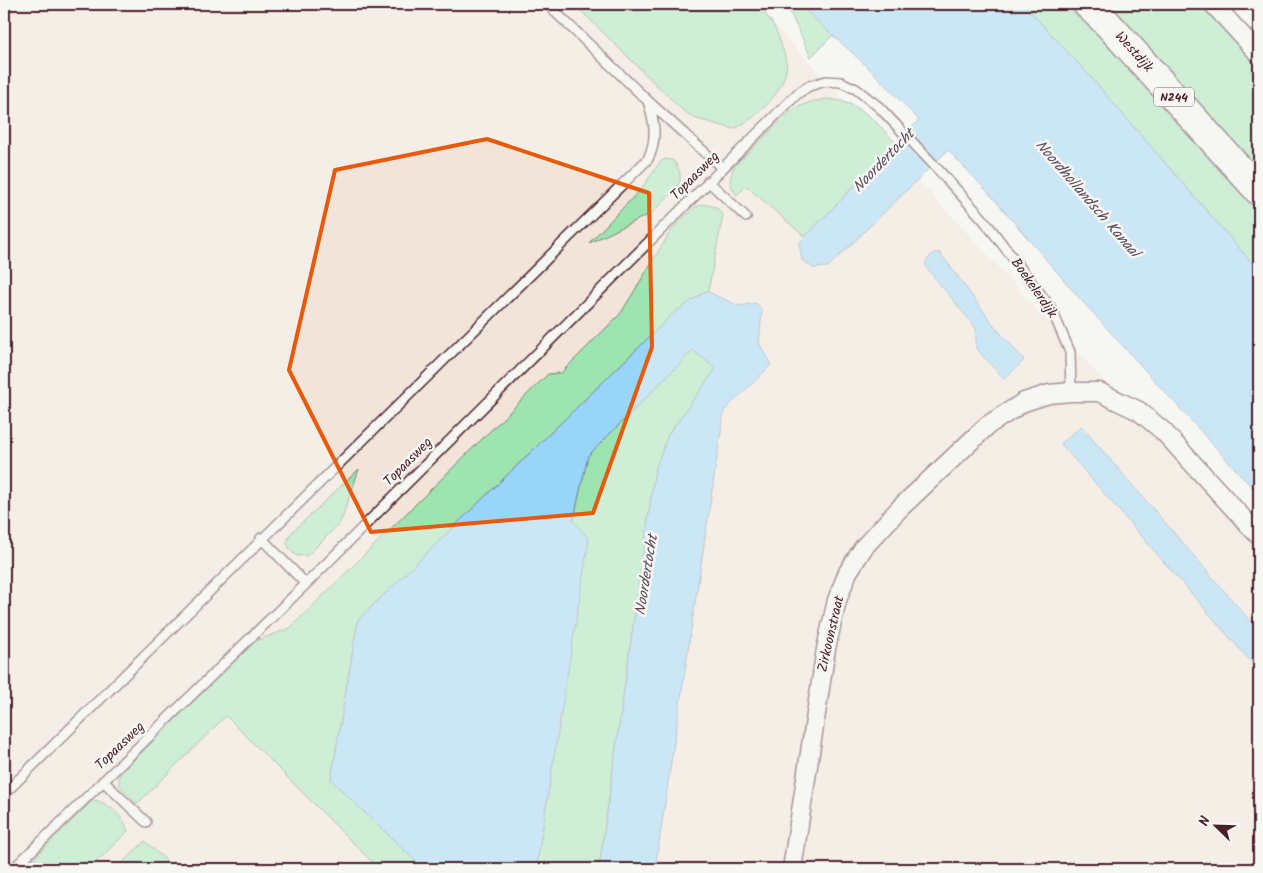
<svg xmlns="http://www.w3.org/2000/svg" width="1263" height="873" viewBox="0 0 1263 873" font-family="Kalam,sans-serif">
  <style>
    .built { fill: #f2e4d8 }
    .green { fill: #9ee4b1; stroke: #74826e }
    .water { fill: #98d5f9; stroke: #798ca7 }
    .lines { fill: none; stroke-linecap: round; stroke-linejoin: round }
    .service-casing { stroke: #4a1f2b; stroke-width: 12 }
    .minor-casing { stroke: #4a1f2b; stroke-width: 21 }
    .primary-casing { stroke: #4a1f2b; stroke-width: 31 }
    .service { stroke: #f6f6f2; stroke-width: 9 }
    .minor { stroke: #f6f6f2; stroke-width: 18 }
    .primary { stroke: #f6f6f2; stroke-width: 28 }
    .marked { fill: none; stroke: #e8590c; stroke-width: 4; stroke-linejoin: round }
    .labels { text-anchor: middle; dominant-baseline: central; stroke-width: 5; stroke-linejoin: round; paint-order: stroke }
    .shield { fill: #f6f6f2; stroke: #7e6067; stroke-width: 1 }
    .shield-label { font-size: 12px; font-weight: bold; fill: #4a1f2b }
    .street-label { font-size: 14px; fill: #4a1f2b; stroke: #f6f6f2 }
    .water-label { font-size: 15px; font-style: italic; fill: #5e4c5e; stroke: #f6f6f2 }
  </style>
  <rect width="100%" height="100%" fill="#f6f6f2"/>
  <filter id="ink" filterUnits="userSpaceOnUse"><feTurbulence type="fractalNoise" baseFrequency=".02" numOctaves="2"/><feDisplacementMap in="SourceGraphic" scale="10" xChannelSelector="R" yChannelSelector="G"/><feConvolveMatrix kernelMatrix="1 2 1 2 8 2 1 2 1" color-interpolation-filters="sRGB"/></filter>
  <g filter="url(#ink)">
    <path class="built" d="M4,4H744L775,25L1259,549V869H4Z"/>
    <path class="green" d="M574,4H755C768,14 775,26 780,41C783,50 788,62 786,71C781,95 755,120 733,129L694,118L680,108Z
      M786,4H799L834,34L811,57Z
      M1023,4H1074L1101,30L1259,205V271L1086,72Z
      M1101,4H1200L1259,69V173Z
      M826,99C860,101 874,120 896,143L805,237L746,186L737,195C728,184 729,178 735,165L792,110L810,102Z
      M666,159L674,161L680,172V181L676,189L652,213L589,243L642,188L661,161Z
      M702,204L716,207L723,215L708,292L706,291L674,313L358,620L331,780L424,869H379L226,716L137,804L119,785V775L253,642L290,628L548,374L561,373L621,313L672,229L694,208Z
      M693,350L716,369L668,435L655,470L599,869H536L551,774L573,522L588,456Z
      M359,469L343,516L339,524L308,555L297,556L290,550L287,543L290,534Z
      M93,800C108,802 124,817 128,831L89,869H23Z
      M145,841L175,869H116Z"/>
    <path class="water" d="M799,4H1023L1086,72L1259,271V495L1082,301L987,191L948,150L828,267L813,268L802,260L799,243L919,120L873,72Z
      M933,253H940L996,328L1024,360L1004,379L976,348V328L926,267V262Z
      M706,291L739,306L756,303L762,311L759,343L771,365L724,411L655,869H599L655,470L668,435L716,369L693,350L588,456L573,521L589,539L536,869H424L331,780L358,620L674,313Z
      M1081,426L1259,631V671L1061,444Z"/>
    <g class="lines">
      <g class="service-casing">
        <path id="service" d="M1250,43L1259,33
          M648,101L722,168
          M708,181L746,217
          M261,538L306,584
          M103,781L146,822
          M4,794L648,159C658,139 654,121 648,101L547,4
          M13,869L306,584L797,94L809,86L826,81L841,82L856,89L879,107L933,164L983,219L1051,308L1070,352L1071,392"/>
      </g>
      <g class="minor-casing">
        <path id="minor" d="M1213,4L1259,54
          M792,869L826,649L837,600L848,572L864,547L900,508L988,425L1024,402L1049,394L1071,392H1099L1139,411L1163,431L1259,536"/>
      </g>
      <g class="primary-casing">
        <path id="primary" d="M1087,4L1108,24L1259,191"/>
      </g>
      <use href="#service" class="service"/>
      <use href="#minor" class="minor"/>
      <use href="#primary" class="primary"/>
    </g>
  </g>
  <path d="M0 0H1263V873H0ZM487,139L649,193L652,347L593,513L371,532L289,370L335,170Z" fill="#f6f6f2" fill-opacity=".55" fill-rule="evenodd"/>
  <path class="marked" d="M487,139L649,193L652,347L593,513L371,532L289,370L335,170Z"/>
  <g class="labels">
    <rect class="shield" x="1154" y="87.5" width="40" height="19" rx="4"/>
    <g class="shield-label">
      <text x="1174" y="97">N244</text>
    </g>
    <g class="street-label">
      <text transform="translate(1134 52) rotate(48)">Westdijk</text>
      <text transform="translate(695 176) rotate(-45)">Topaasweg</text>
      <text transform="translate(1034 288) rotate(55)">Boekelerdijk</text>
      <text transform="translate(408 462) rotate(-45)">Topaasweg</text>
      <text transform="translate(831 634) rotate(-77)">Zirkoonstraat</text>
      <text transform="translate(120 746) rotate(-44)">Topaasweg</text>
    </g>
    <g class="water-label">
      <text transform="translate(884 161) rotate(-46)">Noordertocht</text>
      <text transform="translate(1087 199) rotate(49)">Noordhollandsch Kanaal</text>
      <text transform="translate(647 575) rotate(-81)">Noordertocht</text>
    </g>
  </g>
  <rect width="1263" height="873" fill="none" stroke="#f6f6f2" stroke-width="20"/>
  <rect x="10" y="10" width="1243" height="853" fill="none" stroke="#4a1f2b" stroke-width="2" filter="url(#ink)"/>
  <g transform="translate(1216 826) rotate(293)" stroke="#f6f6f2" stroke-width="4" paint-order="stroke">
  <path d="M0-4L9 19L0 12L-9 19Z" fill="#4a1f2b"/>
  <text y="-8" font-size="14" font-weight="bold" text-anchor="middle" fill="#4a1f2b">N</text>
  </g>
</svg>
